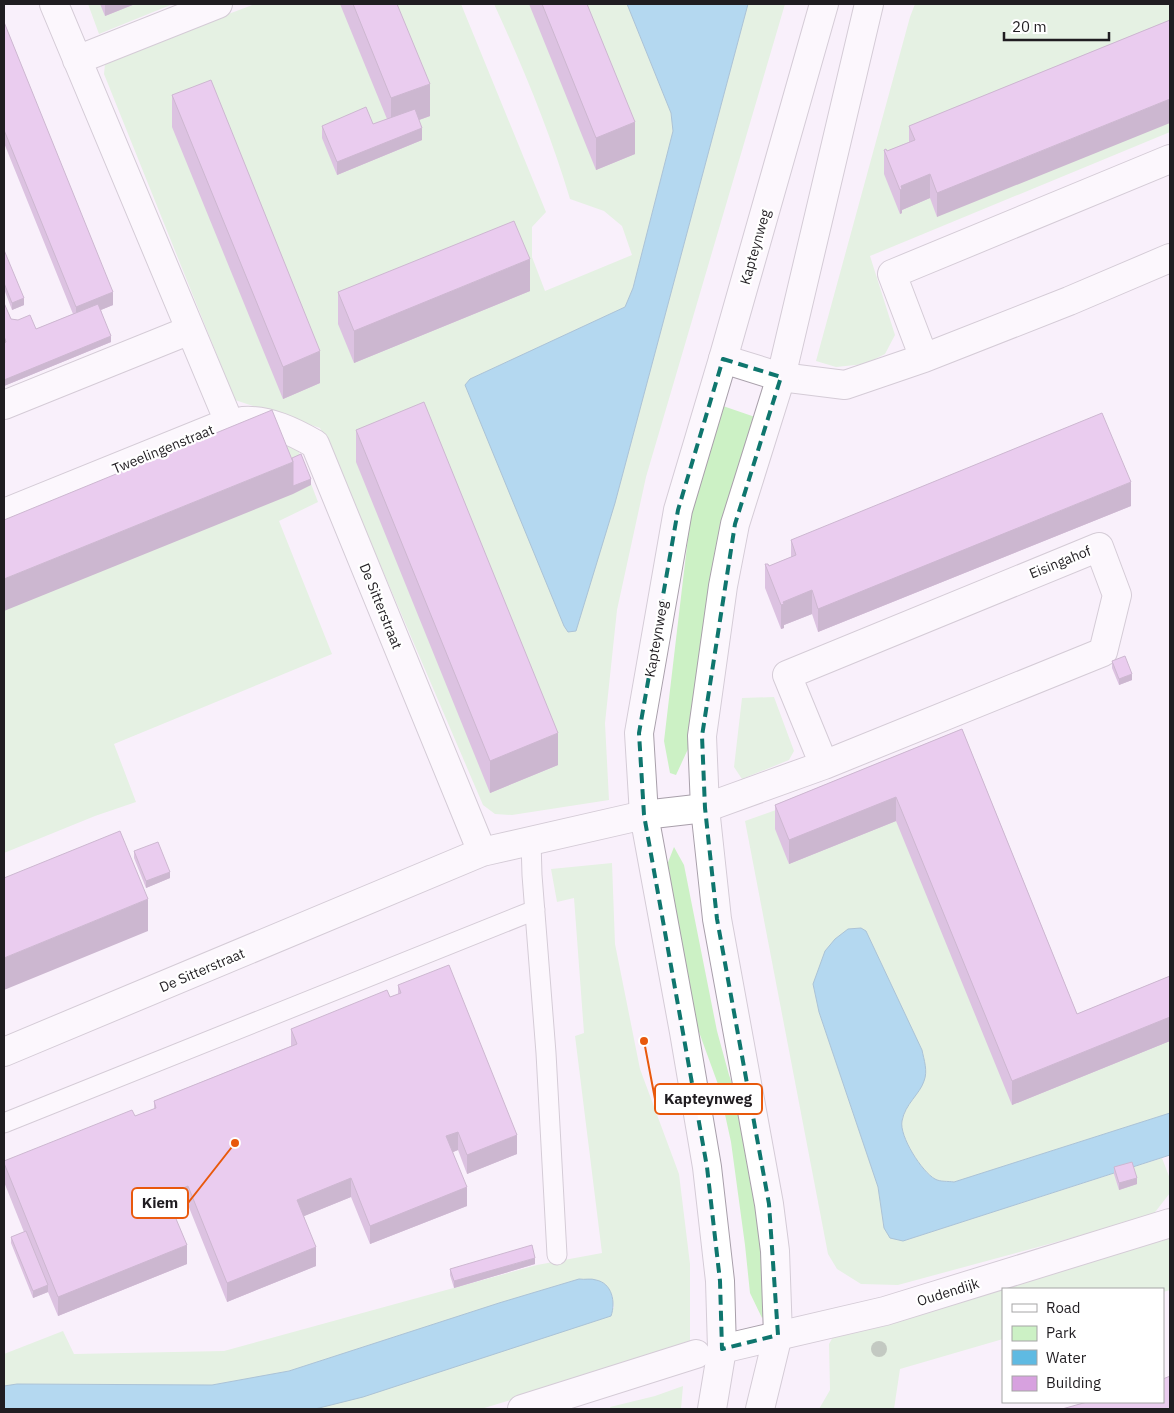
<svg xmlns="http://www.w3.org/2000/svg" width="1174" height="1413" viewBox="0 0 1174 1413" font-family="'IBM Plex Sans',sans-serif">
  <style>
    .green { fill: #ccf1c5 }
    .water { fill: #5fbae2; stroke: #4c8ba8 }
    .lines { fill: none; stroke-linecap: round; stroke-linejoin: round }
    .service-casing { stroke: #a89faa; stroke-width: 21 }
    .minor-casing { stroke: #a89faa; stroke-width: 30 }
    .tertiary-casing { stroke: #a89faa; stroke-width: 30 }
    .service { stroke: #fff; stroke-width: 19 }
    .minor { stroke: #fff; stroke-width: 28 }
    .tertiary { stroke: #fff; stroke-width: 28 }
    .tree { fill: #829a7c }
    .wall { fill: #b98ac0 }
    .shaded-wall { fill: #96719c }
    .building { fill: #d7a1df; stroke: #96719c }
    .marked { fill: none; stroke: #0f766e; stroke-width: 4; stroke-dasharray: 10 6; stroke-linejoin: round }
    .labels { text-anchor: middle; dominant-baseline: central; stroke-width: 4.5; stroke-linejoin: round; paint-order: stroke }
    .street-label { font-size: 14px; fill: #201d21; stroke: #fff }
    .leader { fill: none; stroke: #e8590c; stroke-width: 2 }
    .callout-dot { fill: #e8590c; stroke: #fff; stroke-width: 2 }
    .callout { fill: #fff; stroke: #e8590c; stroke-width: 2 }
    .callout-label { font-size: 15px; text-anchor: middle; font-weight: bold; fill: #201d21 }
  </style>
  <rect width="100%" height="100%" fill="#f9f0fb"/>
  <path class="green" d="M88,4H173L99,34Z
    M255,4H461L546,212L532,227V257L545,291L632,255L622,226L604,211L570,199C550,132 523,67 494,4H627L671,113L673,131L633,288L625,307L470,379L465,385L615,503L748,4H785L646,477L617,610L605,723L609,800L512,815L495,814L483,805L335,459L320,428L235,400L104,74L105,64L120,55Z
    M915,4H1170V132L870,256L895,335L885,354L865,364L836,367L816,361L910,17Z
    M723,406L755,417L720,525L702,637L688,749L676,775L670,773L664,741L691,512Z
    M239,433L297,447L318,502L279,521L332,654L114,744L136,802L95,816L4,853V529Z
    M774,697L794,751L789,760L742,779L734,767L742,698Z
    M965,742L1081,1032L1170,993V1113L954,1182C948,1181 940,1182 935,1179C922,1172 899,1136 902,1121C905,1106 916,1093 924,1081L813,984L819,1012L878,1187L884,1228L903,1241L1162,1158L1170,1179V1193L1152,1216L898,1285L861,1284L837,1269L828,1254L745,821Z
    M674,847L684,865L717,1031L729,1075L750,1133L776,1294L762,1318L750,1293L745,1245L731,1142L719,1087L699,1032L680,959L668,889L667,865Z
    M612,863L615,944L640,1069L679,1174L690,1264V1346L481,1409H315L614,1308L612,1294L584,1280L579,1279L499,1303L289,1371L212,1385L18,1384L4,1386V1354L63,1331L74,1354L224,1351L537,1265L602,1253L575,1036L584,1033L574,898L557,902L551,869Z
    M1170,1233V1290L1163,1292V1289H1003V1339L900,1369L894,1409H819L830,1390L829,1344L833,1337Z
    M683,1386L681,1409H611L610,1407L655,1396Z"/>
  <path class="water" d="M627,4H748L615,503L576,631L568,632L564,626L465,385L470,379L625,307L633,288L673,131L671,113Z
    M861,928L866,931L922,1050C924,1060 928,1071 924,1081C920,1094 905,1104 902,1121C899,1136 922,1172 935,1179C940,1182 948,1181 954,1182L1170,1113V1155L903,1241L890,1238L884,1228L878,1187L819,1012L813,984L825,951L835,939L848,929Z
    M579,1279C585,1280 591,1278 596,1280C612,1283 616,1302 611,1316L363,1397L315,1409H4V1386L17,1384L212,1385L289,1371L499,1303Z"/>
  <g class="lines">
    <g class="service-casing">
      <path id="service" d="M531,841L532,875L546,1053L557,1255
        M4,1123L535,910"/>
    </g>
    <g class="minor-casing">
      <path id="minor" d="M77,60L218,4
        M924,358L892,274L1170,159
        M723,359L781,377L845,385L924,358L1069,301L1170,258
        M4,405L190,330
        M243,421C268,419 294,432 315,444L482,852
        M4,513L229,422L54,4
        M4,1052L482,852L644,815L705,808L824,765L1103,652L1117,595L1099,547L787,675L824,765
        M722,1349L885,1311L1170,1223
        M522,1409L696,1354"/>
    </g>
    <g class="tertiary-casing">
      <path id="tertiary" d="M712,1409L722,1349L720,1281L707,1167L684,1032L644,815L639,733L678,510L723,359L824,4
        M760,1409L778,1335L775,1251L769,1204L717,919L705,808L702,736L723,586L735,524L781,377L869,4"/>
    </g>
    <use href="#service" class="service"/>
    <use href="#minor" class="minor"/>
    <use href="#tertiary" class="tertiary"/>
  </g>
  <circle class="tree" cx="879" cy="1349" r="8"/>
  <path class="wall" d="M100,4H135L105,16Z
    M340,4H397L430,116L419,120L422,140L337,175L322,138V126L373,124L387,119Z
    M529,4H587L635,154L596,170Z
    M1170,20L937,217L930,198L902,210V213L900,214L884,174V150L887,151L909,142V126Z
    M4,22L113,305L101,310L111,342L4,386V303L11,319L36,329L73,314L4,143Z
    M172,95L320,383L283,399L172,127Z
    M4,250L24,305L12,310L4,289Z
    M530,291L354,363L338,324V292Z
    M356,430L558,765L490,793L356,462Z
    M1131,506L818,632L812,614L784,625V628L781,629L765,588V564L769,566L791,557V540Z
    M1112,661L1132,680L1119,685L1112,668Z
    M962,729L1077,1014L1170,976V1041L1012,1105L896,821L789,864L775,829V805Z
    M134,851L170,878L146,888L134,858Z
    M398,985L517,1154L467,1174L458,1150L453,1152L467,1206L370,1244L351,1197L304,1216L316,1266L227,1302L188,1205L173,1211L187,1264L58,1316L48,1292L33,1298L11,1243V1237L24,1232L4,1182V1161L135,1116L154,1109V1101L291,1046V1029L390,997L398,994Z
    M1114,1167L1137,1184L1119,1190L1114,1174Z
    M535,1264L454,1288L450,1275V1269Z"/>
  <path class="shaded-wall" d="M105,4H135L105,16Z
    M430,84V116L391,130V98Z
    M1170,99V123L937,217V193Z
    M635,122V154L596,170V138Z
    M422,128V140L337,175V162Z
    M930,174V198L902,210V213L900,214V190L901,186Z
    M530,259V291L354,363V331Z
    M113,292V305L76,320V307Z
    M24,298V305L12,310V303Z
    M111,336V342L4,386V380Z
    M320,351V383L283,399V367Z
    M293,462L311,479V485L293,494L4,611V579Z
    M1131,482V506L818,632V609Z
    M812,590V614L784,625V628L781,629V605L783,602Z
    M1132,674V680L1119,685V679Z
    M558,733V765L490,793V761Z
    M896,797V821L789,864V840Z
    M170,872V878L146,888V881Z
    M148,899V931L4,990V958Z
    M1170,1017V1041L1012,1105V1081Z
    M458,1132V1150L446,1155V1136Z
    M517,1135V1154L467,1174V1155Z
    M351,1178V1197L297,1219V1200Z
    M1137,1178V1184L1119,1190V1183Z
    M188,1186V1205L166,1214V1195Z
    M467,1187V1206L370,1244V1226Z
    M187,1245V1264L58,1316V1297Z
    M316,1247V1266L227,1302V1283Z
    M535,1258V1264L454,1288V1281Z
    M48,1285V1292L33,1298V1291Z"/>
  <path class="building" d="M353,4H397L430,84L391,98Z
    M542,4H587L635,122L596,138Z
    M1170,20V99L937,193L930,174L901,186L902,189L900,190L884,150L886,149L887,151L915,140L909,126Z
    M4,22L113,292L76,307L4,130Z
    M211,80L320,351L283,367L172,95Z
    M366,107L373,124L415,109L422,128L337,162L322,126Z
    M514,221L530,259L354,331L338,292Z
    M4,250L24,298L12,303L4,283Z
    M4,303L11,319L18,320L30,315L36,329L98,304L111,336L4,380V343L6,342L4,336Z
    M424,402L558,733L490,761L356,430Z
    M272,410L293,462L4,579V520Z
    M1102,413L1131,482L818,609L812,590L783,602L784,604L781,605L765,564H768L769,566L796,555L791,540Z
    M301,454L311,479L293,486V462L292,458Z
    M1125,656L1132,674L1119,679L1112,661Z
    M962,729L1077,1014L1170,976V1017L1012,1081L896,797L789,840L775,805Z
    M120,831L148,899L4,958V878Z
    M158,842L170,872L146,881L134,851Z
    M449,965L517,1135L467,1155L458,1132L446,1136L467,1187L370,1226L351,1178L297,1200L316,1247L227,1283L188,1186L166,1195L187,1245L58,1297L4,1163V1161L132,1110L135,1116L156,1108L154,1101L297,1044L291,1029L387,990L390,997L401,993L398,985Z
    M1132,1162L1137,1178L1119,1183L1114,1167Z
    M26,1231L48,1285L33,1291L11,1237Z
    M532,1245L535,1258L454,1281L450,1269Z
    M1170,1376V1409H1062L1087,1402H1163V1379Z"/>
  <path d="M0 0H1174V1413H0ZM723,359L781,377L735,524L702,736L705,808L717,919L769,1204L778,1335L722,1349L720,1281L707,1167L644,815L639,733L678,510Z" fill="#f9f0fb" fill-opacity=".55" fill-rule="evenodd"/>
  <path class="marked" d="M723,359L781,377L735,524L702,736L705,808L717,919L769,1204L778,1335L722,1349L720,1281L707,1167L644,815L639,733L678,510Z"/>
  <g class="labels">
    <g class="street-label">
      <text transform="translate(755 247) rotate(-74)">Kapteynweg</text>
      <text transform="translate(163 449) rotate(-22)">Tweelingenstraat</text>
      <text transform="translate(1060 562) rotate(-22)">Eisingahof</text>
      <text transform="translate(381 606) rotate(68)">De Sitterstraat</text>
      <text transform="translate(656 639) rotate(-80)">Kapteynweg</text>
      <text transform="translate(202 970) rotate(-23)">De Sitterstraat</text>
      <text transform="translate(948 1292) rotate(-17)">Oudendijk</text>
    </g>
  </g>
  <path class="leader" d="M644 1041L655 1099M235 1143L188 1203"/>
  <g class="callout-dot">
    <circle cx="644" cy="1041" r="5"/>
    <circle cx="235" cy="1143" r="5"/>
  </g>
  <g class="callout">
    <rect x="655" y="1084" width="107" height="30" rx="5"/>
    <rect x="132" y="1188" width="56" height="30" rx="5"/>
  </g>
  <g class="callout-label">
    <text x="708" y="1104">Kapteynweg</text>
    <text x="160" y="1208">Kiem</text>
  </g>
  <rect width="1174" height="1413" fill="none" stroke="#201d21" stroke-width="10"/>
  <rect x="1002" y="1288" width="162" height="115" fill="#ffffff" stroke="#a6a5a6"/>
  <rect x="1012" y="1304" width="25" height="8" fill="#ffffff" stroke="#a6a5a6"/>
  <text x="1046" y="1313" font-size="15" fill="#201d21">Road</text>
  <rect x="1012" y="1326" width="25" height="15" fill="#ccf1c5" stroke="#a6a5a6"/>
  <text x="1046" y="1338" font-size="15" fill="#201d21">Park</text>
  <rect x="1012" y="1350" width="25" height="15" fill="#5fbae2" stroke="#a6a5a6"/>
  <text x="1046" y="1363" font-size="15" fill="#201d21">Water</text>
  <rect x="1012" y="1376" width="25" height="15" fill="#d7a1df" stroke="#a6a5a6"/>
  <text x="1046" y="1388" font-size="15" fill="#201d21">Building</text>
  <path d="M1004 32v8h105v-8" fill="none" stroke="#201d21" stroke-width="2.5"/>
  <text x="1012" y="32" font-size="15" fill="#201d21" stroke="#ffffff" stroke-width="4" paint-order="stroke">20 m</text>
</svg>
